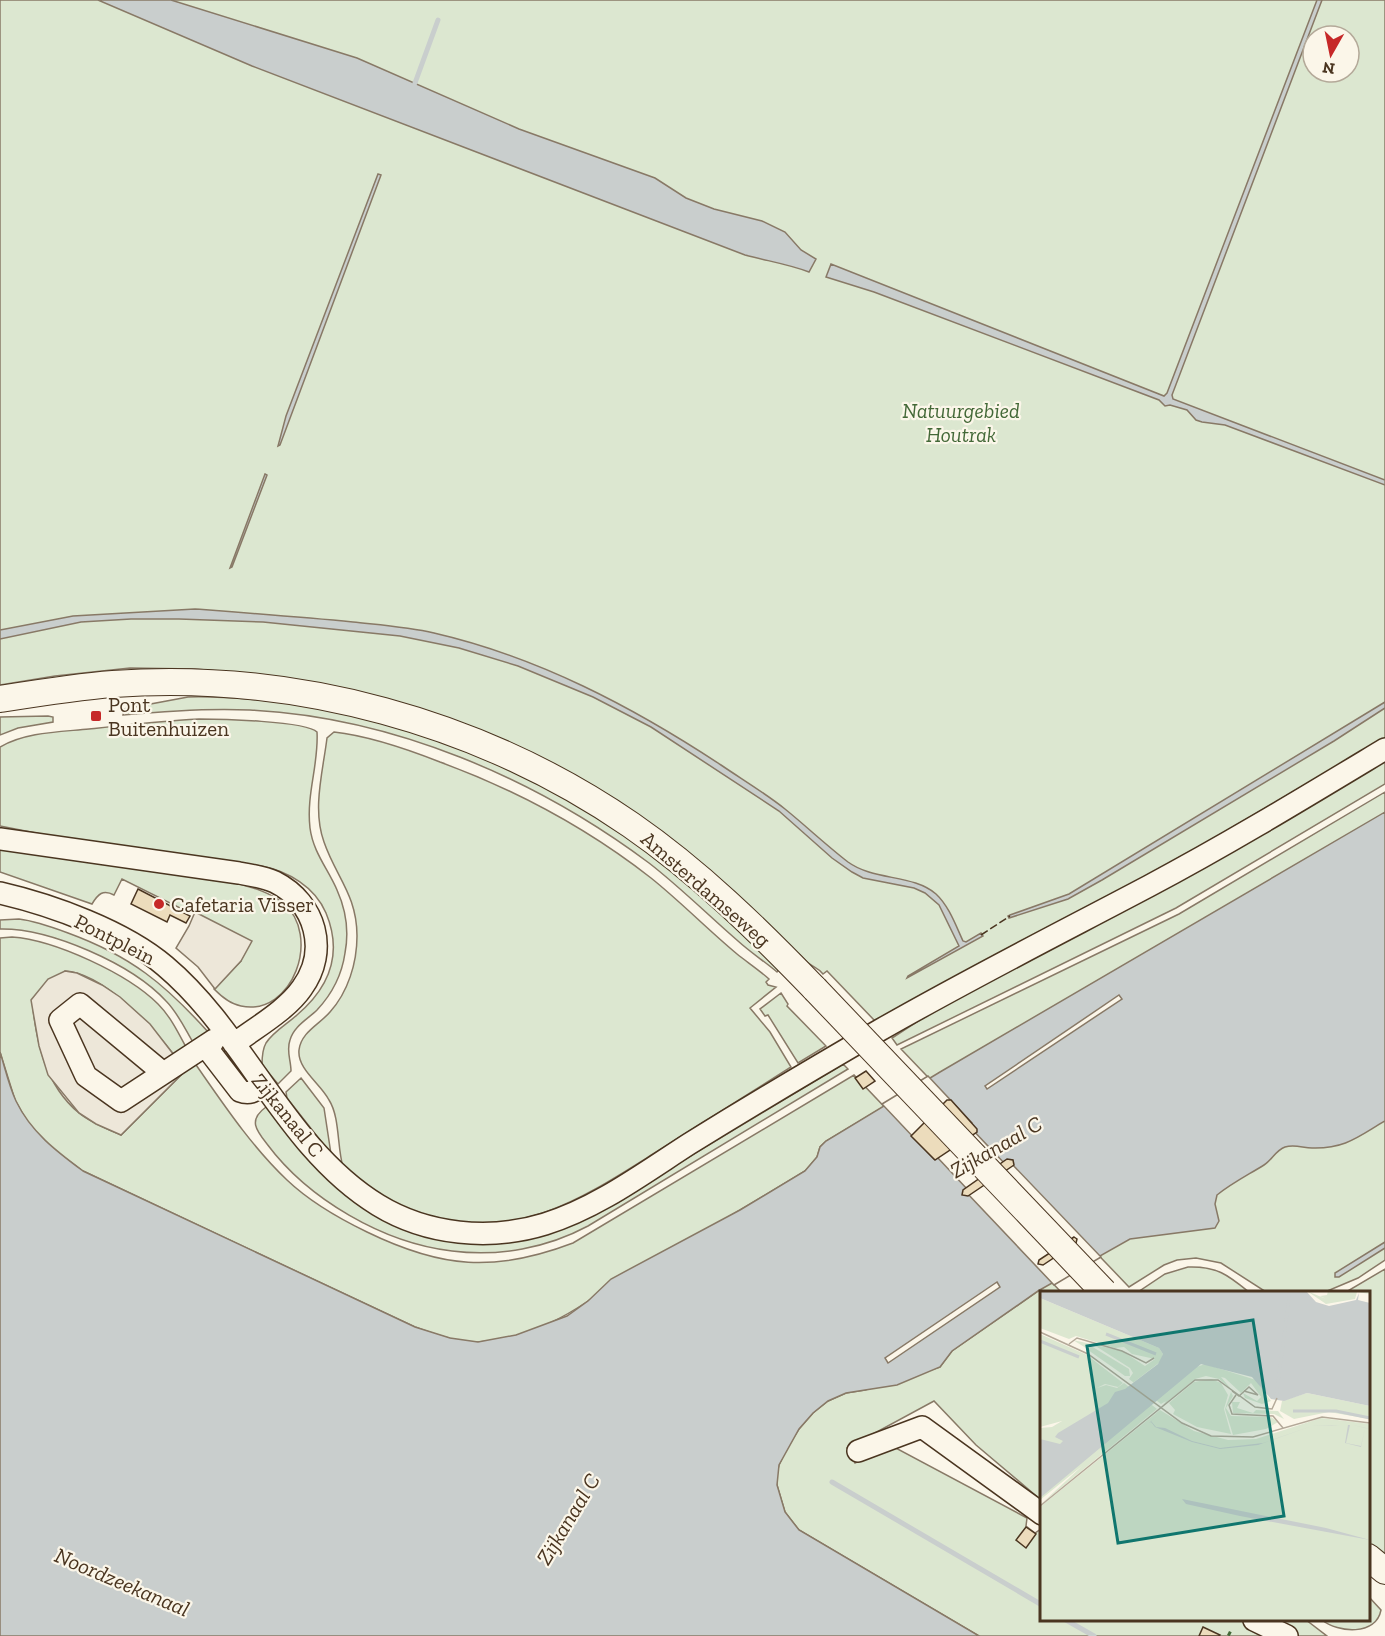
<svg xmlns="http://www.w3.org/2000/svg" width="1385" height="1636" viewBox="0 0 1385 1636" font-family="'Zilla Slab',serif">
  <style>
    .green { fill: #dce7d0; stroke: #887966; stroke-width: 1.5; fill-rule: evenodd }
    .parking { fill: #ede7d9; stroke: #887966; stroke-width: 1.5 }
    .water { fill: #c9cecd; stroke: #887966; stroke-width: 1.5 }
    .pier { fill: #fbf6e9; stroke: #887966; stroke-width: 1.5 }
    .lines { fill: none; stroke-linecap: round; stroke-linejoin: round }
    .stream { stroke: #c9cecd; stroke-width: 5 }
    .building { fill: #ecdcbc; stroke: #4a3520; stroke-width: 1.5 }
    .minor-casing { stroke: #4a3520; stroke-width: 24 }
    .major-casing { stroke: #4a3520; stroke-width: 28 }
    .minor { stroke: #fbf6e9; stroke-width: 21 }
    .major { stroke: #fbf6e9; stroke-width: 26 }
    .major-bridge-casing { stroke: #4a3520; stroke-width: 28; stroke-linecap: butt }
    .major-bridge { stroke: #fbf6e9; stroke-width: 26 }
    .hedge { stroke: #436837; stroke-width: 4.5; stroke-dasharray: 3 4.5; stroke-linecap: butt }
    .fence { stroke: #4a3520; stroke-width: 1.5; stroke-dasharray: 8 3; stroke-linecap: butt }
    .poi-dot { fill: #c62828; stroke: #fbf6e9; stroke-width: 2 }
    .labels { text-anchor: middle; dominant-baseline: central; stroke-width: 4.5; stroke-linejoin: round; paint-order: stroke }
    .park-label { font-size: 21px; font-style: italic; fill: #436837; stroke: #fbf6e9 }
    .poi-label { font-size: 21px; fill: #4a3520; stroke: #fbf6e9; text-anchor: start }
    .street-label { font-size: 21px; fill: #4a3520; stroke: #fbf6e9 }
    .water-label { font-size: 22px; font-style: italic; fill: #4a3520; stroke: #fbf6e9 }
    .inset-river { fill: none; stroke: #c9cecd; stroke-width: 3 }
    .inset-road { fill: none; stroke: #b4a999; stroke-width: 1.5 }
    .view { fill: #0f766e; fill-opacity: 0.15; stroke: #0f766e; stroke-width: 3 }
    .inset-edge { fill: none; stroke: #4a3520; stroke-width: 3 }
  </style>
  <rect width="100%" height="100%" fill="#fbf6e9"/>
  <path class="green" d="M0,0H1385V738L1173,862L875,1021L827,971L823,974C819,969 816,968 811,965C804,961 803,955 795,952L624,808L261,675L195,669L130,668L55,676L0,685ZM1313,36H1349V72H1313Z
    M188,697C212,696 236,698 260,700C413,714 570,783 688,882C720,909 749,940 779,969L777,972C764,961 750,952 738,941C708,915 680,887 649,863C535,778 393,717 250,710C208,708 165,711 123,715L124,709Z
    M48,716L53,717V722L18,728L0,735V717Z
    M199,719C219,719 306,721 317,732C319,764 306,794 310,828C313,852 328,869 337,890C346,910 349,932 345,953C342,974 332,994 317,1010C308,1019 294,1026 290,1040C286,1051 291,1060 291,1071L278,1084L262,1065C262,1058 262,1050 266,1043C273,1032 287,1024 297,1015C330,987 343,954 326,913C315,887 288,871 261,866L51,836L0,826V747C26,732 59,732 89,729C126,725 162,721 199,719Z
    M334,732C370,736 407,749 440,762C516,790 587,828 651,878C681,902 707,929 737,954C747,962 759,970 769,979L766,982L768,985L776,987L750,1008L770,1032L791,1067C745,1096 699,1125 653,1154C583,1198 520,1240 433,1217C415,1212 395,1206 379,1195C367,1186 355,1176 343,1167C337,1147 340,1117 329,1100C321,1084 297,1069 299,1050C301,1032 320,1024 330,1012C348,992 357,963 357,936C357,895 336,877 324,842C312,809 323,771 327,738Z
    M1385,759V784L1176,908L897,1045L892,1038L946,1003Z
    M1385,792V1260L1358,1278L1325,1292H1266L1221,1263L1196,1258L1177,1260L1164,1265L1129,1287L901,1049L1179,914Z
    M0,849L232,882C250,887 268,891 283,903C322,935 293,1017 241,1006C230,1004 222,997 214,989L241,961L195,912L190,913L122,879L114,895C103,889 98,894 92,904L0,872Z
    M19,919C36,921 52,927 68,933C131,956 165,984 209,1033L194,1044C185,1029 178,1013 166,1001C132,964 50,928 0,929V920Z
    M12,937C55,940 128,974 158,1004C171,1017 179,1034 188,1051L174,1055C152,1026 103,973 65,971L32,1000C36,1041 45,1085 79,1113C91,1123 107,1129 121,1135L194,1062C222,1102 251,1146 287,1180C310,1202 338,1218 367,1232C441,1268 494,1273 573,1243L854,1075L1061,1292H1042L1041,1500L976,1445L934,1401L847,1448L855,1463L889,1448L894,1447L1027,1518L1026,1526L1035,1533L1041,1529L1042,1620H1240L1273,1636H979L799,1530L785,1512L777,1485L776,1477L779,1465L787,1448L799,1429L813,1413L828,1401L846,1393L865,1390L940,1367L952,1351L1047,1285L880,1109L826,1141L820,1147L817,1157L805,1171L588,1301C556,1323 518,1339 479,1342C458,1343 435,1334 415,1327L83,1171L50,1147L28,1123L15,1100L0,1052V938Z
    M781,993L788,1004L787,1006L826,1046L798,1063L768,1015L765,1016L760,1009Z
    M843,1064L848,1069L588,1226C547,1248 499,1257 452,1251C383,1243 308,1199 267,1144C256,1130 248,1120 266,1107L308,1156L458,1241L639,1187Z
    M301,1078L324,1108L331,1154L287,1098L286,1092Z
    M1188,1267C1217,1266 1228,1275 1249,1292H1138L1165,1274Z
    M1385,1269V1557L1369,1543L1368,1292H1346Z
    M1369,1597L1381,1610C1376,1636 1338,1633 1322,1620H1368Z
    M1266,1620H1306L1327,1636H1299Z"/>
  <path class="parking" d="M195,912L252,941L241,961L215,989L198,967L176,948L189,926Z
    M65,971L77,973L102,985L120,997L150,1024L174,1055L194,1062L121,1135L96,1124L79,1113L48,1075L39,1046L31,1000L48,979Z"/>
  <path class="water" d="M98,0H171L357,58L519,129L655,178L686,198L714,209L762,221L785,232L801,250L816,259L809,272C788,264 767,261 745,255L252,66Z
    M1317,0H1322L1172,395L1173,399L1385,480V485L1225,425L1202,422L1196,420L1187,410L1170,405L1165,406L1159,400L874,292L826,277L831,264L1164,396L1167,393Z
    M378,174L381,175L280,445L278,446L286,416Z
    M265,474L267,475L232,567L230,568Z
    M195,609C247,613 300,617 353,622C380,625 408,627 434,633C538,657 633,707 721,765C743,780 765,793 785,809C806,826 826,845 848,862C874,881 913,874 936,894C949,906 956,926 963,941L966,942L981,933L983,936L907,978L908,976L959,946L939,905L925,893L914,888L863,878L852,872L832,858L779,811L651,727L593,697L518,666L459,648L400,636L263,622L179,619H131L81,622L0,639V630L73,616Z
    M1385,702V708L1334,741L1102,880L1068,899L1009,918L1008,916L1010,915L1069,894Z
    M1385,812V1121C1359,1136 1346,1149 1312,1148C1303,1148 1295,1144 1285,1147C1276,1150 1272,1160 1264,1165C1248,1175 1232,1183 1217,1195L1215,1204L1219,1221L1215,1228L1130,1239L1038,1291L952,1351L940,1367L897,1385L846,1393L828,1401L813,1413L799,1429L779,1465L777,1485L785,1512L799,1530L979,1636H0V1052C5,1068 9,1086 16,1101C31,1132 56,1151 83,1171L415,1327L450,1338L478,1342L516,1335L567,1316L588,1301L611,1279L740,1210L805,1171L817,1157L820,1147L826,1141L940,1072Z
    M1385,1242V1248L1339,1277H1335V1273Z"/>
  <path class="pier" d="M1119,995L1122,999L987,1089L985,1086Z
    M928,1076L972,1123L970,1127L1006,1165L1010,1162L1101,1257L1054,1285L966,1192L968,1190L937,1157L934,1159L882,1104Z
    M997,1282L1000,1287L888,1363L885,1358Z"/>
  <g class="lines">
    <path class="stream" d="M415,83L438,20
      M832,1482L1042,1605
      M1066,1620L1094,1636"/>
  </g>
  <path class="building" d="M138,889L190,916L186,923L170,915L167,922L131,904Z
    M866,1071L875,1081L863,1089L855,1078Z
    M947,1100H951L977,1129V1132L935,1160L911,1136Z
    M1007,1159L1013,1160L1014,1165L968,1196L962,1195L963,1190Z
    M1074,1237L1077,1239L1076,1243L1043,1265L1038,1264L1039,1260Z
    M1026,1527L1036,1534L1026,1548L1016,1540Z
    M1203,1627L1220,1635L1219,1636H1199Z"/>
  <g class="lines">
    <g class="minor-casing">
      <path id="minor" d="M0,839L239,873C251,875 264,877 275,882C316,903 329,951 302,988C287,1010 255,1028 234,1044
        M0,893C52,905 124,931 165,966C246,1034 285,1148 378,1205C427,1235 490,1241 545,1224C597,1208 644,1173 689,1144C752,1105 816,1067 880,1030C969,979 1060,933 1149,886C1230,843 1307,796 1385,749
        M214,1040L211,1045L210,1052L240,1091C250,1095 254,1091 262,1085
        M162,1072L80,1004L60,1020L86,1076L121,1101L214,1040
        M858,1451L922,1427L1042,1514
        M1254,1620L1287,1636"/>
    </g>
    <g class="major-casing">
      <path id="major" d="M0,699C38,693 75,687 113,684C295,671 481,722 631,825C699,872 758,930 815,989
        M1368,1557L1385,1571"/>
    </g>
    <use href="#minor" class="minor"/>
    <use href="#major" class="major"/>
    <g class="major-bridge-casing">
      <path id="major-bridge" d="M815,989L1104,1292"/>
    </g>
    <use href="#major-bridge" class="major-bridge"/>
    <path class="hedge" d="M1228,1633L1234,1636"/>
    <path class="fence" d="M981,935L1010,916"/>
  </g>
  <g class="poi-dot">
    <rect x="90" y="710" width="12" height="12" rx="3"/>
    <circle cx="159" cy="904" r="6"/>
  </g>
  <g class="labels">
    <g class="park-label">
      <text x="961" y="410">Natuurgebied<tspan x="961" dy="24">Houtrak</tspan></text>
    </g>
    <g class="poi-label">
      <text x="108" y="704">Pont<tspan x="108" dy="24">Buitenhuizen</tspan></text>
      <text x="171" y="904">Cafetaria Visser</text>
    </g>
    <g class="street-label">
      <text transform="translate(706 889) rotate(41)">Amsterdamseweg</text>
      <text transform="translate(115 939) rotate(27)">Pontplein</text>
      <text transform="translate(288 1115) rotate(51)">Zijkanaal C</text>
    </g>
    <g class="water-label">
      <text transform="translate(996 1147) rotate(-30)">Zijkanaal C</text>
      <text transform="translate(568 1519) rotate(-59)">Zijkanaal C</text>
      <text transform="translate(122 1582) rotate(23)">Noordzeekanaal</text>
    </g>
  </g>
  <g transform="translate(1040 1291)">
    <rect width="330" height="330" fill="#fbf6e9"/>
    <path d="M267,0L286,8L280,5L287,4L288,0H330V3L317,1L315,8L286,13ZM0,7L119,57L123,63L120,71L94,91L123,104L151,78L165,73L216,89L231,110L222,113L205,107L203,102L217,110L221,106L211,92L201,102L185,87L181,86L191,98L179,88L166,85L155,88L123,114L126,110L121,113L89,88L93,82L90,77L54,54L46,57L33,49L82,60L105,75L115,68L92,63L84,56L75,57L36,45L29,48L0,37ZM0,43L47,64L83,92L78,96L65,93L57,97L66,94L77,97L84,92L117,118L0,214L42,175L0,209V137L12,136L22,130L0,136ZM51,55L89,78L90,85H85L48,59ZM171,88L181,92L188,104L184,118L191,143L157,136L133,123L135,119L129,112L154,91ZM191,101L193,105L186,117L191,125L231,126L238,131L226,138L193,144L185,118ZM267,102L330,115V128L289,121L254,128L240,120L242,110ZM192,111H200L197,117L213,122L216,119L238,120L244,128L234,123L193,122ZM120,119L154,140L188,149L216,148L281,127L330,133V330H0V216Z" fill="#dce7d0"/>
    <path d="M0,0H266L276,11L289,15L316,9L319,2L318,9L330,12V115L267,102L244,110L231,108L212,86L161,73L0,207V148L20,153L23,150L15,146L18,142L68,112L75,101L85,98L118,73L123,63L119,57L0,7ZM117,125L111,130L116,136L125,137L152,150L180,157L223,152L272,135L300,134H310L306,152L321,155L325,137L313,134L330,138L325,137L321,156L305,152L308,134H292L272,135L218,154L180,158L152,151L115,136L111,131L109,132ZM142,208L286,237L330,249L200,225L146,213Z" fill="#c9cecd"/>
    <path class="inset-river" d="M66,43L116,63M0,50L39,66M236,107L250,0M253,120H296L330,127"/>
    <path class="inset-road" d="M0,41L48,63L142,132L171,145L213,146L282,126L330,132M29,53L37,47L82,60L106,72L114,67M192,100L199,105L209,96L218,104L204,100M196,104L189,114L192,123L233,125L243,137M0,215L155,89H178L215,116L232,118L237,107"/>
    <path class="view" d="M213,29L244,225L78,252L47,55Z"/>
    <rect width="330" height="330" class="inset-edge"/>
  </g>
  <g transform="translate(1331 54) rotate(189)"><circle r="28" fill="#fbf6e9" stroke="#b4a999" stroke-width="1.5"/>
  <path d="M0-4.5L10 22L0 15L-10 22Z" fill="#c62828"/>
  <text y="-9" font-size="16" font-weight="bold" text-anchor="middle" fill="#4a3520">N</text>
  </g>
</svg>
